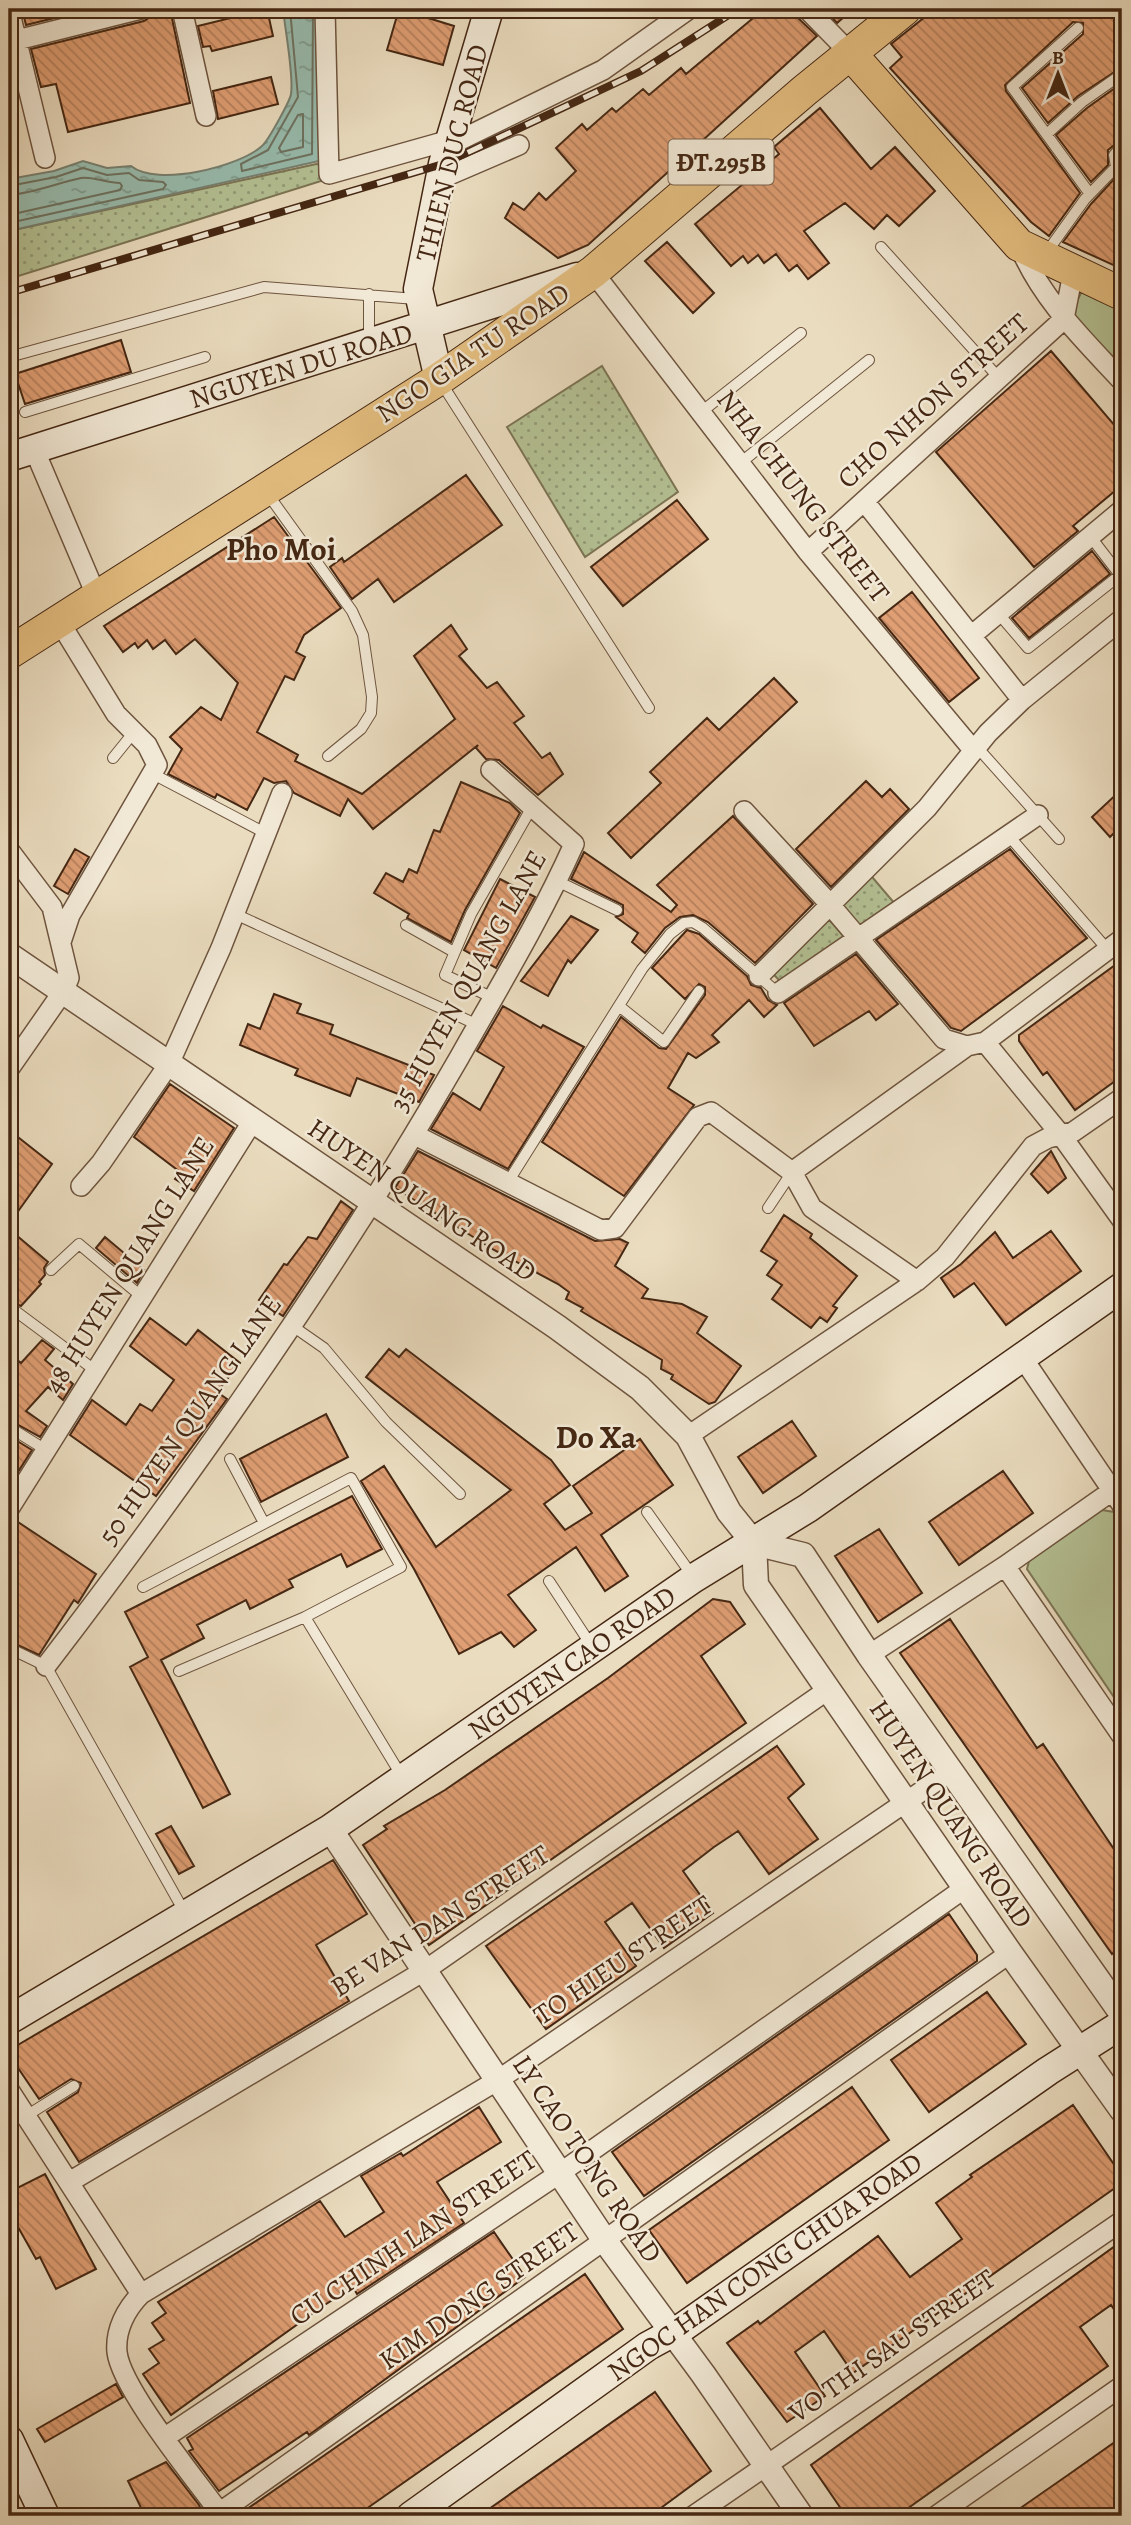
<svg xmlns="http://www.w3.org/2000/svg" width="1131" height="2525" viewBox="0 0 1131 2525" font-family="Alegreya,serif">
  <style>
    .park { fill: #b4c194; stroke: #7c7454; stroke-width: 2 }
    .garden { fill: url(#garden-dots); stroke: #7c7454; stroke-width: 2 }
    .water { fill: url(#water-ripples); stroke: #778070; stroke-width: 2 }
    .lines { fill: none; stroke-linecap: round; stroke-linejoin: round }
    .shore { stroke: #6e7260; stroke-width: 2 }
    .building { fill: url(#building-back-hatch); stroke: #452713; stroke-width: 2 }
    .service-casing { stroke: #6e543e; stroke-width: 12 }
    .minor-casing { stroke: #6e543e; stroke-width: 22 }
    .tertiary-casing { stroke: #6e543e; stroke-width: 27 }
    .secondary-casing { stroke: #452713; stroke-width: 31 }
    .primary-casing { stroke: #452713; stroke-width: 34 }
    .service { stroke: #f1e8d5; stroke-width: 10 }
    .minor { stroke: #f1e8d5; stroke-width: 19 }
    .tertiary { stroke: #f1e8d5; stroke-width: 24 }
    .secondary { stroke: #f1e8d5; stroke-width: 28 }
    .primary { stroke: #e5be80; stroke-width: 32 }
    .rail-casing { stroke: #452713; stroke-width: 8 }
    .rail { stroke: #f1e8d5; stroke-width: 5; stroke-dasharray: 16; stroke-linecap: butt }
    .labels { text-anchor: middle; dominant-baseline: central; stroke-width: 5; stroke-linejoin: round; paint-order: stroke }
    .shield { fill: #f1e8d5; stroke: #79614d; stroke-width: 2 }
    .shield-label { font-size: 26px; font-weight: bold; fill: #452713 }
    .street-label { font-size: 28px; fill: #452713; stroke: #f1e8d5 }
    .quarter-label { font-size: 32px; font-weight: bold; fill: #452713; stroke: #f1e8d5 }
  </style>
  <defs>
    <pattern id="garden-dots" width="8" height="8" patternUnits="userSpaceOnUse" patternTransform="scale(1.75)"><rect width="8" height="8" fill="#b4c194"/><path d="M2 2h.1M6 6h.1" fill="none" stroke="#949d78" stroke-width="1.8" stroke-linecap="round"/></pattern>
    <pattern id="water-ripples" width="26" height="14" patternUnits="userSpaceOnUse" patternTransform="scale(1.75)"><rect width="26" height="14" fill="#98bcae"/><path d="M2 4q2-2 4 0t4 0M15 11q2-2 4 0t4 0" fill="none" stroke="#7e998c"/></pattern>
    <pattern id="building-back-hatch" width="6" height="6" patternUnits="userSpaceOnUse" patternTransform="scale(1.75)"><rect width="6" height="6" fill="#df9e73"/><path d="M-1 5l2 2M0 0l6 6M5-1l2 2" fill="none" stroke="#b7815d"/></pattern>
  </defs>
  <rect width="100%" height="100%" fill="#eadcbf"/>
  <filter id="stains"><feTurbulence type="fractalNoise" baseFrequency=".00286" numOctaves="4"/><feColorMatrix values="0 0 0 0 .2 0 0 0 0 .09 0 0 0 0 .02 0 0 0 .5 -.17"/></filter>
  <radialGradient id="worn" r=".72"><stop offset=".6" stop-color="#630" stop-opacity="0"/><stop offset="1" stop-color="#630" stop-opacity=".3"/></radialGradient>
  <path class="park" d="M1091,289L1122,303V370L1070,315L1081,293Z
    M1102,1510L1114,1512L1122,1524V1709L1027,1569L1029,1561Z"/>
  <path class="garden" d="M321,163V181L9,279V231Z
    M602,366L678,492L585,557L507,427Z
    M867,871L896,905L860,929L836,900Z
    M824,914L846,939L783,984L768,969Z"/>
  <path class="water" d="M283,9H320L319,161L9,231V179L54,171L83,161L107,168L131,166C157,187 239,167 262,146C268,141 290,101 291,94C294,76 285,29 283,9Z"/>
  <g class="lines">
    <path class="shore" d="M290,9L298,97L268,150L241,164L242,171L312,154L313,9
      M303,114V147L281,152L279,148L298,115Z
      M9,186L56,177L83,168L107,175L129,173L139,180L163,182L166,185L163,189L9,223
      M9,195C34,193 57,183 81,178C92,176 107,183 120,183L122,186L120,190L9,215"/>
  </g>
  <path class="building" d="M22,9H91L26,25Z
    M153,9H170L190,103L68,132L56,84L41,87L31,49L144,21L150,17Z
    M267,9L273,36L212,51L210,46L203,47L198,26Z
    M399,9L454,26L443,65L387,50Z
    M764,9H795L798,18L817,36L588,245L558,258L505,218L513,203L524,210L539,193L546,200L576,171L556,148L582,124L587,130L612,108L616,112L643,89L649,95L681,68L686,74Z
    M824,9H853L837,23Z
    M935,9H1071L1075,14L1081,9H1108L1112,17L1122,14V67L1078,96L1048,123L1022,88L1083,34V23L1073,22L1005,85L1006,91L1080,193L1049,236L1031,222L890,68L902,57L891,44Z
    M271,77L278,104L218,119L213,91Z
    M1122,83V139L1108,150V165L1091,182L1056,135L1087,108Z
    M820,108L871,169L895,147L935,191L899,226L887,215L874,229L845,203L804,231L829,263L808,279L797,265L789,271L776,254L764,263L758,255L748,263L743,256L731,266L695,224L779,154L774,147Z
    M1115,178L1122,182V269L1063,242L1091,204Z
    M667,242L714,293L693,313L645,261Z
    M121,340L131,372L25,404L15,374Z
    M1051,351L1122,434V485L1073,526L1078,531L1034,567L936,452Z
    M466,475L502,525L394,602L378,579L352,599L330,567L342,558L344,562Z
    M677,500L708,539L623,606L591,567Z
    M274,517L341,608L304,635L296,652L305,657L294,680L285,676L257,732L298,755L295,761L362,794L455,719L414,656L451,625L467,649L459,656L487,688L497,682L524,716L514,723L542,758L550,753L563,774L538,795L499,760L486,759L476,748L478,745L373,829L348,799L340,816L294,793L286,781L274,783L264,778L247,810L217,794L215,798L168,774L182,749L170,737L201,707L221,720L238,683L195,639L176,654L165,640L153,649L147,640L138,648L135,643L123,652L104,626Z
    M1092,551L1110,574L1029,638L1012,618Z
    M912,592L979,678L949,702L879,618Z
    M774,678L797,702L631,858L608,833L661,783L650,772L707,718L719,730Z
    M866,781L882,797L890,789L909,809L831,887L796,849Z
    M461,782L510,803L520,813L465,910L451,942L407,918L409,914L374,893L386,873L403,882L409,869L417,873L434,830L440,832Z
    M1122,789V825L1110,837L1092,817Z
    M733,816L813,904L755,963L708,922L693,915L680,917L665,928L645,953L632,942L638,933L616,917L623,914V905L571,879L584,852L671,912L677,905L657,885Z
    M75,849L89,857L68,894L54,886Z
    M1010,849L1087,938L961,1031L951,1028L876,940Z
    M500,879L535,897L496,968L464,950Z
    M571,916L598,930L571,963L568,960L548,996L521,981Z
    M687,930L699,934L747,976L751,985L761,988L768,1000L777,1005L764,1017L749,1000L712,1035L719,1042L696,1058L688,1053L668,1088L694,1105L624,1196L542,1142L621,1017L659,1048L666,1049L705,995V987L699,984L685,999L652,968Z
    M856,954L898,1004L876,1020L869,1011L814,1046L784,1003Z
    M1122,960V1076L1075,1110L1047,1072L1043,1075L1019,1041V1035Z
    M274,994L301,1004L297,1013L333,1025L330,1034L434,1075L419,1102L357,1078L350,1096L295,1075L298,1069L240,1045L248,1024L260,1029Z
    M503,1006L541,1028L543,1025L584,1047L508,1169L431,1129L453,1093L480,1110L504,1067L477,1051Z
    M170,1084L234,1128L194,1191L175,1179L180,1172L134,1137Z
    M9,1130L52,1164L9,1224Z
    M418,1151L595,1241L620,1239L628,1243L615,1266L648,1289L642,1298L682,1304L707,1317L697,1333L741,1366L715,1402L709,1404L671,1379L673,1375L661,1369L662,1360L581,1311L583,1308L566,1299L569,1292L558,1284L494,1250L395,1188Z
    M1051,1151L1066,1178L1048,1193L1031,1174Z
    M341,1201L353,1210L283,1316L259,1300L284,1264L287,1265L308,1237L317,1239Z
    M784,1215L812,1234L810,1238L857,1276L833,1306L837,1308L827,1322L820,1317L811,1328L772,1299L782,1285L767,1275L777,1261L761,1251Z
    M9,1229L48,1262L44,1268L45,1275L39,1282L41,1284L21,1306L14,1303L9,1305Z
    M1051,1231L1081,1271L1006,1325L974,1283L954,1297L941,1278L961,1264L995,1232L1013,1258Z
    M105,1237L144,1270L137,1283L96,1248Z
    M150,1318L186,1345L198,1330L240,1363L217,1392L227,1399L156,1496L70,1435L92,1400L126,1425L140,1404L152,1411L174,1380L130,1346Z
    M42,1340L54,1349L45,1360L73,1384L63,1400L48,1387L26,1411L47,1426L40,1437L9,1420V1353L21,1363Z
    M389,1349L399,1357L406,1349L551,1460L570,1485L544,1504L565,1530L592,1513L573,1486L640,1439L673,1485L601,1535L628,1576L605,1591L576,1547L508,1595L536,1630L514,1647L501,1632L459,1654L414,1569L361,1481L384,1466L436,1547L511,1490L366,1377Z
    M326,1414L348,1457L261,1502L240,1459Z
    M792,1421L816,1456L763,1493L738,1457Z
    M9,1436L32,1450L9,1486Z
    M1003,1471L1033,1513L959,1565L929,1522Z
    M352,1496L382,1549L347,1567L341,1554L289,1580L293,1587L250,1609L246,1600L197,1625L204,1638L161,1660L230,1794L203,1808L130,1667L148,1657L125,1612Z
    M15,1520L96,1574L78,1603L74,1600L39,1655L9,1641V1521Z
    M879,1529L922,1593L878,1622L835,1556Z
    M713,1599L730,1602L745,1624L701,1656L746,1723L429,1945L363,1845L387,1829L384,1826L445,1790L608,1678Z
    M950,1619L1037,1748L1043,1744L1122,1861V1946L1112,1954L900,1653Z
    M777,1746L804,1784L788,1798L818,1839L769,1874L738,1831L714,1847L683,1871L713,1913L664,1948L632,1903L605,1922L636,1966L546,2029L486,1946Z
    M171,1826L194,1866L179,1874L156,1834Z
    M333,1860L367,1914L316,1945L349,2001L79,2162L47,2112L78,2092L81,2083L71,2079L39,2099L10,2056L11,2049Z
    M949,1914L977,1955V1961L644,2196L612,2152Z
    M987,1992L1026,2044L929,2112L891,2060Z
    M852,2087L889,2140L687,2283L649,2230Z
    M1073,2105L1122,2176V2183L853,2373L824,2331L795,2352L825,2396L787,2422L727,2343L758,2321L760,2324L878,2236L910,2277L962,2239L936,2203L972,2177L970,2175Z
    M479,2107L501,2142L437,2182L464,2223L357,2294L353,2287L323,2306L171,2415L143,2374L159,2363L149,2349L164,2340L152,2323L166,2313L158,2302L320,2201L345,2237L384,2212L361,2176L401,2153L403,2156Z
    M45,2174L96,2269L56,2289L40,2257L36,2259L9,2211V2192Z
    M494,2232L525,2277L309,2435L307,2432L219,2491L189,2451L193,2449L187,2438Z
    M1122,2241V2321L1111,2305L1080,2327L1108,2366L897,2516H846L811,2465Z
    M585,2274L623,2329L356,2516H237Z
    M116,2384L123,2397L45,2442L37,2429Z
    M655,2392L711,2471L650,2516H479Z
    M1122,2437V2516H1009L1068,2475Z
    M166,2462L199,2505L204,2516H145L128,2481Z"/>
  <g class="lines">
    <g class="service-casing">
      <path id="service" d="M1115,10L1117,9
        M1078,28L1012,87L1090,194
        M1048,133L1082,102L1122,74
        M1116,167L1122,175
        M881,247L999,378
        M1047,252L1085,199L1116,167L1114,155L1122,146
        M369,294V339
        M9,357L264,287L416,299
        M442,384L649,708
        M25,412L205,357
        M700,413L801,333
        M739,464L869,360
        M267,493L352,611L363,635L372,697L371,713L361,729L328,756
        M998,613L1028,648L1120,575L1090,536
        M977,747L1059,839
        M113,758L134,732
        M153,774L267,834
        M1009,836L1107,949
        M557,881L617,910
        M235,914L478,1025
        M406,925L454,952
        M493,998L445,975L471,914L532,807
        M619,1006L664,1042L699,991
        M508,1182L642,969L670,934L684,923L693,922L703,928L778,993
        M768,1208L792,1172
        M51,1270L79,1244L142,1297
        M14,1310L96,1371
        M291,1325L324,1348L386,1422L460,1494
        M9,1427L46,1450
        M230,1459L264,1523
        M647,1512L694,1578
        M549,1581L591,1645
        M143,1587L351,1478L401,1567L305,1617
        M9,1648L46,1666L185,1913
        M179,1671L305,1617L401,1775
        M26,2116L74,2086"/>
    </g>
    <g class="minor-casing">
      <path id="minor" d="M9,9L45,158
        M182,9L206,116
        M325,9L329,174L450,140
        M807,9L850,53
        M9,42L141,9
        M448,146L603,70L689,9
        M440,179L519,145
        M1019,245C1041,299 1083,339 1122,381
        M593,272L808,552L974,751
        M34,449L97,597
        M864,501L1022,700
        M808,552L1064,319L1073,273
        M59,621L116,714L147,745L157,765L70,915L61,942
        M971,636L1122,510
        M744,811L826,900L944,1039L967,1046L985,1042L1061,1135L1122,1220
        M9,850L52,907L69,978L64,990L9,1069
        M759,976L927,808L988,733L1022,700L1122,619
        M778,993L1038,815
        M985,1042L1122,939
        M415,1135L601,1230L615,1228L698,1117L711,1112L792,1172L967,1046
        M792,1172L812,1208L917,1281
        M81,1186L101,1163L169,1064L221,948L282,793
        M1022,1357L1122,1505
        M688,1436L917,1281L945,1257L1033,1146L1048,1138L1073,1132L1122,1098
        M9,1509L252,1122
        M1005,1566L1122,1736
        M869,1655L1005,1566L1112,1491
        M46,1666C195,1472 337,1270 459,1058C499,987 541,918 574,844L491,770
        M9,2090L141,2294C126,2309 115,2330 117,2352C121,2389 198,2482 222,2516
        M71,2181L424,1971L829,1689
        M141,2294L498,2080L950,1772
        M164,2438L560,2173L965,1888
        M219,2513L1010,1953
        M693,2516L1122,2221
        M936,2516L1122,2386"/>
    </g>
    <g class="tertiary-casing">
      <path id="tertiary" d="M9,955L557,1327L640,1388L688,1436L729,1512L754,1543L756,1585L1010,1953L1122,2110
        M754,1543L803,1555L869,1655L1122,2014
        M330,1829L605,2241L703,2374L801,2516"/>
    </g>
    <g class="secondary-casing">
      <path id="secondary" d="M439,379L418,289L443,164L489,9
        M9,457L577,277
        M9,2020L330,1829L694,1578L808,1508L1122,1287
        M9,2440L45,2516
        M411,2516L648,2346L683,2327L1048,2071L1122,2024"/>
    </g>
    <g class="primary-casing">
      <path id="primary" d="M850,53L1019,245L1122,294
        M9,653L439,379L593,272L804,91L905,9"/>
    </g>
    <use href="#service" class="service"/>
    <use href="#minor" class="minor"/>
    <use href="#tertiary" class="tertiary"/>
    <use href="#secondary" class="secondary"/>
    <use href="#primary" class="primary"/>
    <g class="rail-casing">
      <path id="rail" d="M9,293L443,164L641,71L738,9"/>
    </g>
    <use href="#rail" class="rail"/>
  </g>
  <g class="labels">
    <rect class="shield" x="668.5" y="139.5" width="105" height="45" rx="5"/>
    <g class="shield-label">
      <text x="721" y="162">ĐT.295B</text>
    </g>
    <g class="street-label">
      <text transform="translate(452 153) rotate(-76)">THIEN DUC ROAD</text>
      <text transform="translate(473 353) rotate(-34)">NGO GIA TU ROAD</text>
      <text transform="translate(301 366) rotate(-17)">NGUYEN DU ROAD</text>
      <text transform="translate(933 401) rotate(-42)">CHO NHON STREET</text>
      <text transform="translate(803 496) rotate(52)">NHA CHUNG STREET</text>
      <text transform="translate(468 981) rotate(-61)">35 HUYEN QUANG LANE</text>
      <text transform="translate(422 1200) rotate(34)">HUYEN QUANG ROAD</text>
      <text transform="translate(129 1265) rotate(-58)">48 HUYEN QUANG LANE</text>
      <text transform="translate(190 1420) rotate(-55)">50 HUYEN QUANG LANE</text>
      <text transform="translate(572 1663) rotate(-35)">NGUYEN CAO ROAD</text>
      <text transform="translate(951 1814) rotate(56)">HUYEN QUANG ROAD</text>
      <text transform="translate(440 1921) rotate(-33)">BE VAN DAN STREET</text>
      <text transform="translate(623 1960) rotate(-34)">TO HIEU STREET</text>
      <text transform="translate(587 2159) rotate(56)">LY CAO TONG ROAD</text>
      <text transform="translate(413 2238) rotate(-34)">CU CHINH LAN STREET</text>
      <text transform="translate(765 2267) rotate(-35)">NGOC HAN CONG CHUA ROAD</text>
      <text transform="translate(479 2296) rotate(-35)">KIM DONG STREET</text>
      <text transform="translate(892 2346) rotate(-35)">VO THI SAU STREET</text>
    </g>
    <g class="quarter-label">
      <text x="281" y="549">Pho Moi</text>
      <text x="596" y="1437">Do Xa</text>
    </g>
  </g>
  <rect width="1131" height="2525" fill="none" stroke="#eadcbf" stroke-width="35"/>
  <rect x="10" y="10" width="1110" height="2504" fill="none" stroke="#452713" stroke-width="3.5"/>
  <rect x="18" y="18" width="1096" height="2490" fill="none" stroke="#452713" stroke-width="2"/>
  <g transform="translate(1058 74)" stroke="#f1e8d5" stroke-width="5" paint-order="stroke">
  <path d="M0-5L12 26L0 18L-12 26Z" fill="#452713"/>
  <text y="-10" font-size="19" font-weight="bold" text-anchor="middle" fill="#452713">B</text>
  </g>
  <rect width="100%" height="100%" filter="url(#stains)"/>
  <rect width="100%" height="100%" fill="url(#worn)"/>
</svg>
